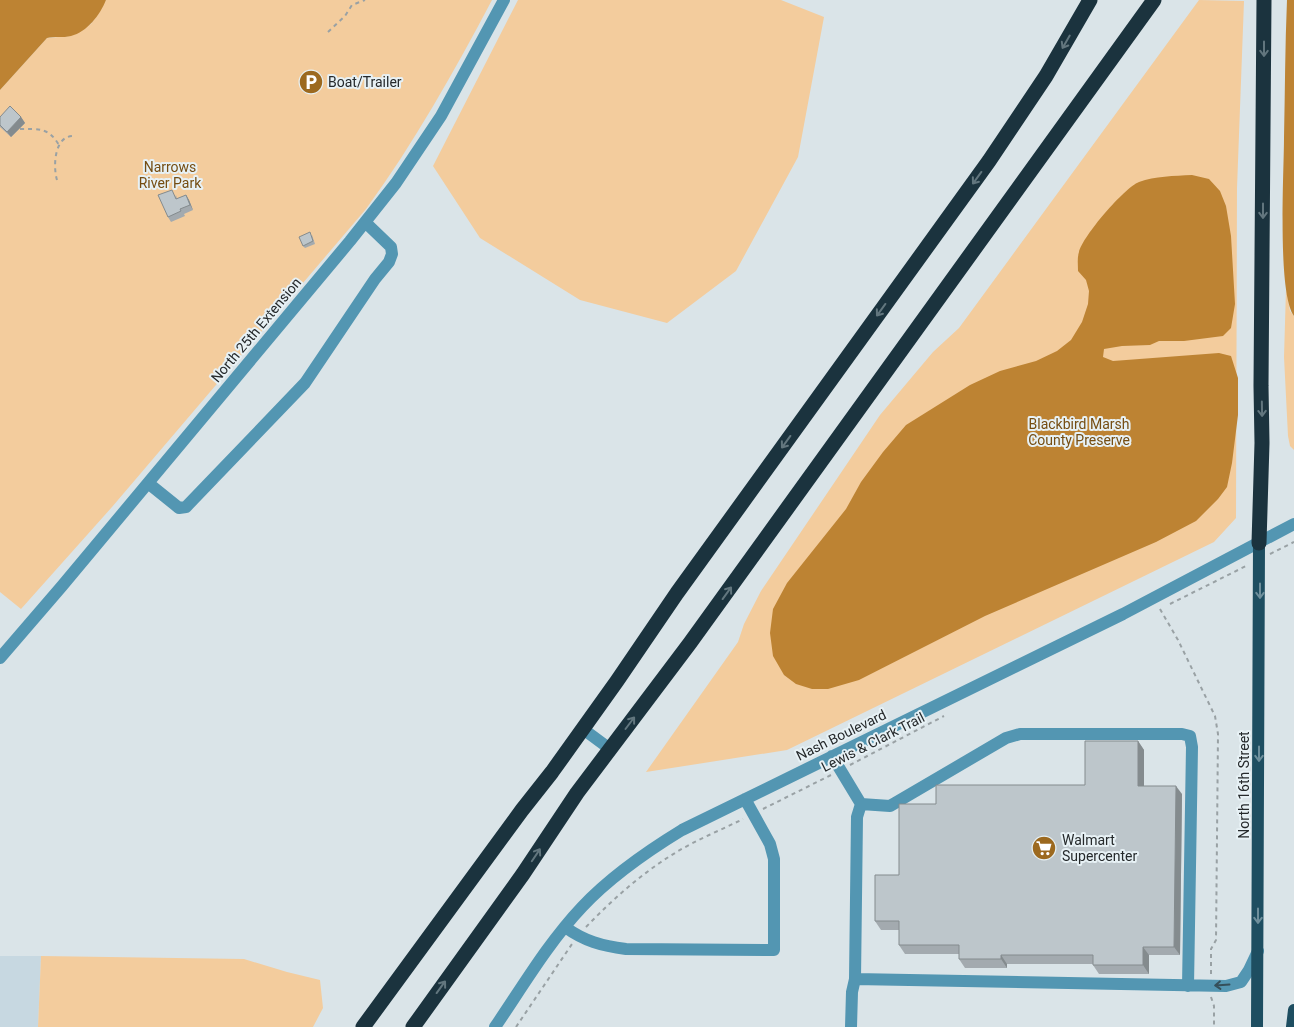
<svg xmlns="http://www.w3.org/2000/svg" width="1294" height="1027" viewBox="0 0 1294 1027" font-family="Roboto,sans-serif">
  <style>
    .built { fill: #c7d8e1 }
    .green { fill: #f3cc9d }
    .water { fill: #bd8333 }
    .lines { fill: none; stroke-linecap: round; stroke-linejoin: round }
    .path { stroke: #99a1a4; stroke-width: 2; stroke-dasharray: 4 4; stroke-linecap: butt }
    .minor { stroke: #5396b2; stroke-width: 12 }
    .major { stroke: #1e4e61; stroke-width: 12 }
    .highway { stroke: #1b333e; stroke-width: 15 }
    .wall { fill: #a3aaaf }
    .shaded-wall { fill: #848b8e }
    .building { fill: #bdc6cb; stroke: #848b8e }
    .oneway { stroke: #62767e }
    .oneway2 { stroke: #6e8f9c }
    .oneway3 { stroke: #354f5a }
    .labels { text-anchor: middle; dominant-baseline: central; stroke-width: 4; stroke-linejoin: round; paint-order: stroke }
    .poi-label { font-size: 14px; fill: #25292b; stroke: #e7f1f5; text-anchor: start }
    .park-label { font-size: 14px; fill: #754d12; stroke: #e7f1f5 }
    .street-label { font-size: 14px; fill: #25292b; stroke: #e7f1f5 }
  </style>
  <rect width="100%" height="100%" fill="#dae4e8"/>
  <path class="built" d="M0,956H41L38,1027H0Z"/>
  <path class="green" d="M106,0H492C454,72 414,143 366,209L112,507L21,609L0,592V90L47,38L69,36L91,24Z
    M518,0H781L824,17L798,157L736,271L667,323L580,300L480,238L433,166Z
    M1199,0L1244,1L1237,188L1236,518L1214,542L787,750L646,772L738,642L744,624L761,591L880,415L933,352L959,328Z
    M1286,289L1290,311L1294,316V450L1290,446L1288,436L1284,357Z
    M41,956L244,959L287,972L320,980L323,1008L313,1027H38Z"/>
  <path class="water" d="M0,0H106C100,15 87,32 71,36C63,38 54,36 47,38L0,90Z
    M1287,0H1294V316C1277,293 1284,172 1284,138C1285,92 1285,46 1287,0Z
    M1192,175L1209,179L1220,191L1226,206L1231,236L1235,304L1231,328L1223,336L1184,341H1159L1150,345L1122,346L1104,349L1103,357L1113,361L1219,353L1231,356L1238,378V415L1232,463L1227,487L1218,499L1196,521L1156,542L985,616L859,680L828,689H812L796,684L784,675L773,656L770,633L773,609L787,583L846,509L861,482L883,452L906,425L970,385L1000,371L1036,361L1057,351L1071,340L1082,322L1088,304L1089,291L1086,280L1078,271C1078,265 1077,258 1079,252C1083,236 1124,188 1139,182C1155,176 1174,176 1192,175Z"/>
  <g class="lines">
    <path class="path" d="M328,32L345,16L352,5L365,0
      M20,129C39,129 48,127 59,145
      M57,180C53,167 54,136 73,136
      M1270,554L1294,542
      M1170,604L1248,565
      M1160,609L1178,640L1215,716L1218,734L1216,940L1211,949V974
      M850,765L944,716
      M763,809L831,775
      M586,927C613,899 642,873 675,853C696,840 721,830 743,819
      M1211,997L1214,1006V1027
      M516,1027L572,944"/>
    <path class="minor" d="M148,483L179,508L186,507L305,383L375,279L389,262L392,254L391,247L365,222
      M0,658L62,586L350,241L396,183L441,116L504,0
      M583,729L610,749
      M832,756L861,804L857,817L855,979L1226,986L1241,982L1249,970L1258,951
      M861,804L890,806L1006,738L1020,734H1182L1190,736L1192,747L1188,986
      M565,927C584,941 602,946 626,949L774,950V859L770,844L745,799
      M495,1027C523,986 548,943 582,907C611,876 646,852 682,830L1123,614L1294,524
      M851,1027L852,992L855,979"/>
    <path class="major" d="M1257,1027L1259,543
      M1292,1027L1294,1010"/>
    <path class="highway" d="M1259,543L1262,443L1261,386L1264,0
      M363,1027L522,810L552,772L617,681L677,593L989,161L1046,76L1090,0
      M413,1027L523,874L577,793L690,643L1154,0"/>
  </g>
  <path class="wall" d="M0,117H21L25,123L11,137L0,127Z
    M176,195L177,199L186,195L189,200L193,210L184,214L185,216L171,222L168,217Z
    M312,235L315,244L305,248L303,246Z
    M1138,741L1144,750V786L1182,794L1180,955H1149V974H1099L1093,965V964H1007V968H965L959,959V954H905L899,945V930H881L875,921L899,875L1085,785Z"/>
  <path class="shaded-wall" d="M21,117L25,123L11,137L7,132Z
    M186,195L189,200L193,210L190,205Z
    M1138,741L1144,750V794L1138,786Z
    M1176,786L1182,794L1180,955L1174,947Z
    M1143,947L1149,955V974L1143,965Z
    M1001,955L1007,964V968L1001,959Z"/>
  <path class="building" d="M10,106L21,117L7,132L0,125V117Z
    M172,190L176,199L186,195L190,205L180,209L181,211L168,217L158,195Z
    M310,232L313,241L303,246L299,237Z
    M1085,741H1138V786H1176L1174,947H1143V965H1093V955H1001V959H959V945H899V921H875V875H899V804H936V785H1085Z"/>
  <defs><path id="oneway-shaft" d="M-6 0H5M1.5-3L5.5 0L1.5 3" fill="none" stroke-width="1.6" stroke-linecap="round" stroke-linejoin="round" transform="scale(1.25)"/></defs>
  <g class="oneway">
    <use href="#oneway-shaft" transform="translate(1066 42) rotate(120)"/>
    <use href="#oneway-shaft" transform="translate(1264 49) rotate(90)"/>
    <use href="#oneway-shaft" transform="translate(977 178) rotate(126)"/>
    <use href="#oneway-shaft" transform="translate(1263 211) rotate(90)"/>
    <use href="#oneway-shaft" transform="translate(881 310) rotate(126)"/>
    <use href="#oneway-shaft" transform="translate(1262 409) rotate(89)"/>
    <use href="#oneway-shaft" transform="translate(786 442) rotate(126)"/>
    <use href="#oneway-shaft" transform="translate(727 593) rotate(-54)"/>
    <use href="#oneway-shaft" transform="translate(630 723) rotate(-53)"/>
    <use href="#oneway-shaft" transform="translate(536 855) rotate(-56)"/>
    <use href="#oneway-shaft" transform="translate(441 987) rotate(-54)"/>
  </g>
  <g class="oneway2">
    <use href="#oneway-shaft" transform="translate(1260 591) rotate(90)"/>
    <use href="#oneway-shaft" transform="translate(1259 754) rotate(90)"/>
    <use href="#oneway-shaft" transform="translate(1258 916) rotate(90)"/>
  </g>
  <use class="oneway3" href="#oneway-shaft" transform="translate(1222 985) rotate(176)"/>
  <defs>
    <g id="parking-disc" transform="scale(1.25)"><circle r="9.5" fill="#9c691f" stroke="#e7f1f5"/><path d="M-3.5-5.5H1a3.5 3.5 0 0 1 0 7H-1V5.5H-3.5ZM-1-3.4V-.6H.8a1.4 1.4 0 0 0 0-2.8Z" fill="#fff"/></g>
    <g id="supermarket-disc" transform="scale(1.25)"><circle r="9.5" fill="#9c691f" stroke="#e7f1f5"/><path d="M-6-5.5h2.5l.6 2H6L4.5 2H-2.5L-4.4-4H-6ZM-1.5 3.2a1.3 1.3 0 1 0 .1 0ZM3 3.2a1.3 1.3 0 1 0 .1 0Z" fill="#fff"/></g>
  </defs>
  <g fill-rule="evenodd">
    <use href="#parking-disc" x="311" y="82"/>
    <use href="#supermarket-disc" x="1044" y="848"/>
  </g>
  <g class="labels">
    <g class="poi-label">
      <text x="328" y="82">Boat/Trailer</text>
      <text x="1062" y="840">Walmart<tspan x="1062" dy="16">Supercenter</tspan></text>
    </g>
    <g class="park-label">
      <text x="170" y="167">Narrows<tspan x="170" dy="16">River Park</tspan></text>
      <text x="1079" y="424">Blackbird Marsh<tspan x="1079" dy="16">County Preserve</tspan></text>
    </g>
    <g class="street-label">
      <text transform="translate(256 330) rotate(-50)">North 25th Extension</text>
      <text transform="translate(841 735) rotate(-26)">Nash Boulevard</text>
      <text transform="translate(873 742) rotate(-27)">Lewis &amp; Clark Trail</text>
      <text transform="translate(1244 785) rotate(-90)">North 16th Street</text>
    </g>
  </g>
</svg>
